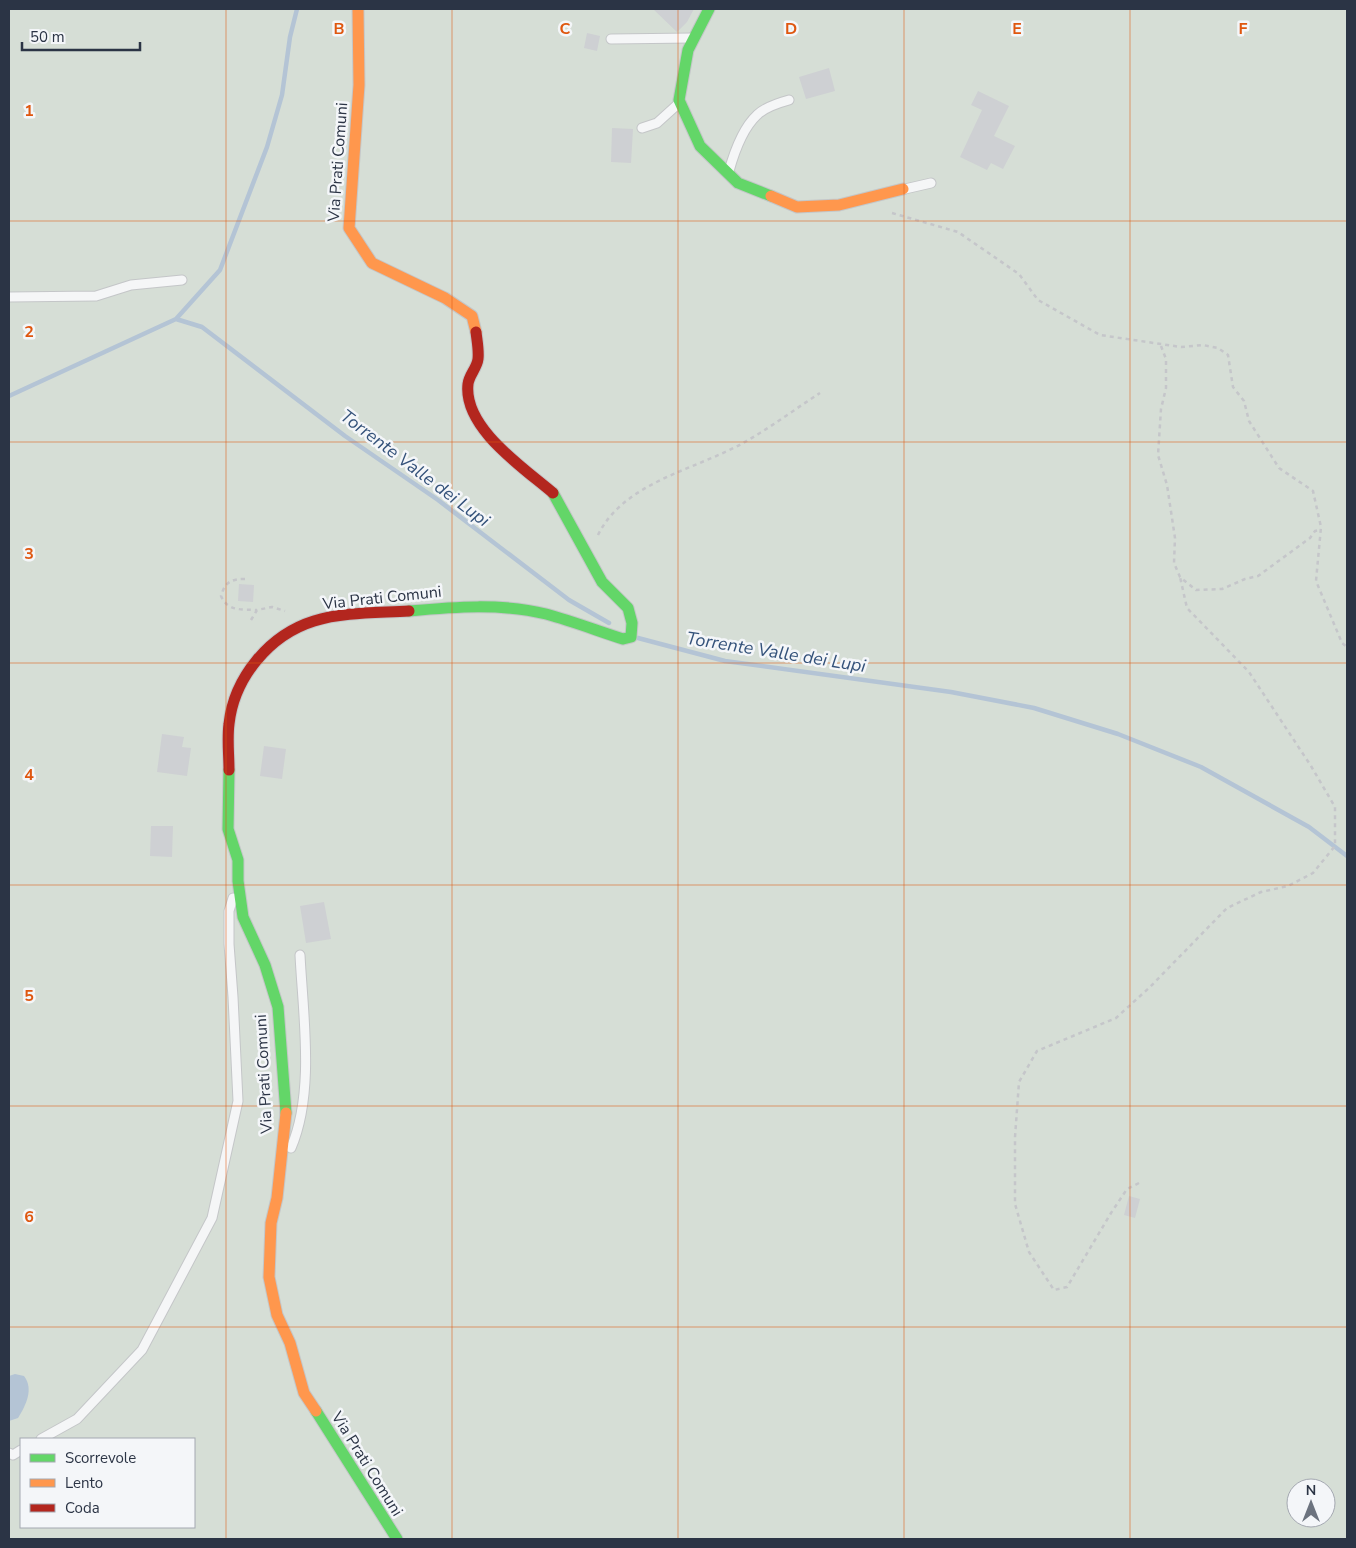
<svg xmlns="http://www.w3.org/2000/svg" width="1356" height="1548" viewBox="0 0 1356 1548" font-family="'Nunito Sans',sans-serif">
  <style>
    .green { fill: #d6ded6; fill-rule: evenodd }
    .water { fill: #b4c4d5 }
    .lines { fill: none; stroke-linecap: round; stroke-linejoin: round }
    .stream { stroke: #b4c4d5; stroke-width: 4.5 }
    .building { fill: #ced0d3 }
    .lane-casing { stroke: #c4c6c8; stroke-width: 11 }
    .fast-casing { stroke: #c4c6c8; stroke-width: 13 }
    .slow-casing { stroke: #c4c6c8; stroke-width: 13 }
    .jam-casing { stroke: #c4c6c8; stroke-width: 13 }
    .path { stroke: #c5c6ca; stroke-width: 2.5; stroke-dasharray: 4 4; stroke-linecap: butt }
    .lane { stroke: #f5f6f7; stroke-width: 9 }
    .fast { stroke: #63d668; stroke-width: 11 }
    .slow { stroke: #ff974d; stroke-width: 11 }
    .jam { stroke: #b3261e; stroke-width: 11 }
    .grid { fill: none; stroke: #df570f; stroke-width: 1; stroke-opacity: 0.55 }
    .labels { text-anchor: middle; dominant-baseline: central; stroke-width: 5; stroke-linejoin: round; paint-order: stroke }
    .street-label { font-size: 16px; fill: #2b3445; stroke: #f4f6f9 }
    .water-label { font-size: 18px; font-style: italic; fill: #34527a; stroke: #f4f6f9 }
    .grid-label { font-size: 16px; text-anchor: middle; font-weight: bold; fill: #df570f; stroke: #f4f6f9; stroke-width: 5; stroke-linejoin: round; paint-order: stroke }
  </style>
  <rect width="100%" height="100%" fill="#e6e8ea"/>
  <path class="green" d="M9,9H1347V1539H9ZM21,1439H194V1527H21ZM1296,1488H1326V1518H1296Z"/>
  <path class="water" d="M15,1374L24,1376C34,1389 26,1405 18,1418L9,1421V1376Z"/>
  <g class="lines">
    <path class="stream" d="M176,319L202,327L345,436L438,500L569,600L609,623
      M9,396L176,319L220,270L267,147L282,95L290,37L297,9
      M638,638L725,661L951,692L1034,708L1118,734L1201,767L1309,827L1347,856"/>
  </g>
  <path class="building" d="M653,9H694L687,22L677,32Z
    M587,33L600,36L597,51L584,48Z
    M829,68L835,91L806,99L799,77Z
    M978,91L1009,106L994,136L1015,146L1003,169L991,163L987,170L960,157L982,110L971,105Z
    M612,128L633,129L631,163L611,162Z
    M239,584L254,585L253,602L238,601Z
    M162,734L184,737L182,747L191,748L187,776L157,772Z
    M264,746L286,749L282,779L260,776Z
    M151,826H173L172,857L150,856Z
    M324,902L331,939L306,943L300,906Z
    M1129,1196L1140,1199L1135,1218L1124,1215Z"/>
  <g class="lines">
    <g class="lane-casing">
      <path id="lane" d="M611,39L692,38
        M642,128L657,123L678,104
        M729,171C734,153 743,128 757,115C765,107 778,103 789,100
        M905,189L931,183
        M9,297L96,296L131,285L182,280
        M291,1148C315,1092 303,1015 300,955
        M41,1439L77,1419L142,1350L212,1218L238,1101L233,997L229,944V911L233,898
        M9,1453L13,1455L21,1450"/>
    </g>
    <g class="fast-casing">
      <path id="fast" d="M709,9L688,50L679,100L700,146L738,183L771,196
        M409,611C453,607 502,603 546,614C572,621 598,631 623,639L631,637L632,623L628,608L602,582L553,493
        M229,770L228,829L238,860V881L243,917L265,965L278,1007L286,1113
        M316,1411L397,1539"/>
    </g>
    <g class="slow-casing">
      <path id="slow" d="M358,9L359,85L349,228L372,263L445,298L472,316L476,332
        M771,196L797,207L839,205L903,189
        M286,1113L277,1198L271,1223L269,1277L277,1315L290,1343L304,1393L316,1411"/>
    </g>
    <g class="jam-casing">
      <path id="jam" d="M476,332C477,341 479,350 478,359C477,368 469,375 468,384C463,428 524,468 553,493
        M229,770C229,755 227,739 229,724C234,678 269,635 314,621C343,612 378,613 409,611"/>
    </g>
    <path class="path" d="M892,213L958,232L1019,274L1038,300L1100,335L1181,347L1203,345L1218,348L1228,355L1233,387L1244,401L1249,421L1279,468L1313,491L1321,527L1316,581L1342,643L1347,647
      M1161,346L1166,359V388L1161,409L1158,455L1167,485L1175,538L1174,563L1180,577L1196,590L1222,589L1245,579L1258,576L1310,538L1315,531L1320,530
      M598,535C624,482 695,470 743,443C770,428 795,409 820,393
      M245,579C231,579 225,582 221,596C228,612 242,609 257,610
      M251,620L257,610L272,607L285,611
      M1139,1183L1127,1189L1111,1213L1067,1287L1054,1290L1029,1252L1015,1204V1137L1019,1082L1037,1051L1116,1018L1150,987L1227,908L1261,892L1288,886L1313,873L1335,846V807L1311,766L1249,672L1187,608L1180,577"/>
    <use href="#lane" class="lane"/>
    <use href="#fast" class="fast"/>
    <use href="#slow" class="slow"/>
    <use href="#jam" class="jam"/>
  </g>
  <path class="grid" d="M226,9V1539M452,9V1539M678,9V1539M904,9V1539M1130,9V1539M9,221H1347M9,442H1347M9,663H1347M9,885H1347M9,1106H1347M9,1327H1347"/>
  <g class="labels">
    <g class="street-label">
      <text transform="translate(338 162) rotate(-86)">Via Prati Comuni</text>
      <text transform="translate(382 598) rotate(-6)">Via Prati Comuni</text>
      <text transform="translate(264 1074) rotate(-93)">Via Prati Comuni</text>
      <text transform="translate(367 1464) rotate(58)">Via Prati Comuni</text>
    </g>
    <g class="water-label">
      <text transform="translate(415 468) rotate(37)">Torrente Valle dei Lupi</text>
      <text transform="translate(776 652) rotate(9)">Torrente Valle dei Lupi</text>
    </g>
  </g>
  <g class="grid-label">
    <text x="339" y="34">B</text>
    <text x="565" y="34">C</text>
    <text x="791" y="34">D</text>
    <text x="1017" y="34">E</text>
    <text x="1243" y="34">F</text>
    <text x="29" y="116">1</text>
    <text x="29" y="337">2</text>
    <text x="29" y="559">3</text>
    <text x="29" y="780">4</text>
    <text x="29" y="1001">5</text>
    <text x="29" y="1222">6</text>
  </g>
  <rect width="1356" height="1548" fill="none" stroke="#2b3445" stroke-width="20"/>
  <rect x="20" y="1438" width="175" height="90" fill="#f4f6f9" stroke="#a4a8b1"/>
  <rect x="30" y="1454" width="25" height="8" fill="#63d668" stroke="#a4a8b1"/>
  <text x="65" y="1463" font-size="15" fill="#2b3445">Scorrevole</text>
  <rect x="30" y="1479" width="25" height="8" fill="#ff974d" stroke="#a4a8b1"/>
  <text x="65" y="1488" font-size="15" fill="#2b3445">Lento</text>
  <rect x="30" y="1504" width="25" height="8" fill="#b3261e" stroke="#a4a8b1"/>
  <text x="65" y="1513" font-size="15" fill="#2b3445">Coda</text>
  <g transform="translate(1311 1503)"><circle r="24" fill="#f4f6f9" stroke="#a4a8b1"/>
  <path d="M0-4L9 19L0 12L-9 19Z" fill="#6c737f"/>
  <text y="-8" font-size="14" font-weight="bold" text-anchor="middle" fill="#2b3445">N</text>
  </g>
  <path d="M22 42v8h118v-8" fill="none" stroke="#2b3445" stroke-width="2.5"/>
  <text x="30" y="42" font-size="15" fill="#2b3445" stroke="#f4f6f9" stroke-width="4" paint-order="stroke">50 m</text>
</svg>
